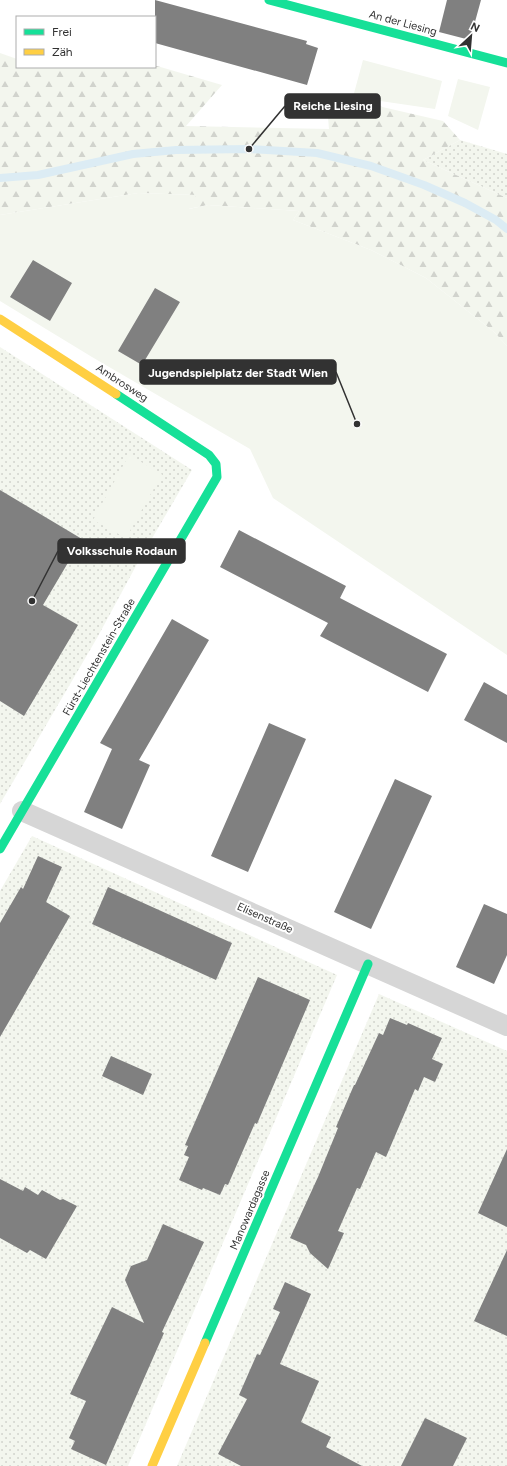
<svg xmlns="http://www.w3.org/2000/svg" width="507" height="1466" viewBox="0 0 507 1466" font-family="Figtree,sans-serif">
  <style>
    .grass { fill: url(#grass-dots) }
    .forest { fill: url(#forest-firs) }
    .park { fill: #f3f6ee }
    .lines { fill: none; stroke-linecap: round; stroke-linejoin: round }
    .stream { stroke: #dcecf4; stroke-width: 8 }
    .building { fill: #808080 }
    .street { stroke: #d6d6d6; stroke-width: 20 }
    .fast { stroke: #16e098; stroke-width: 9 }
    .slow { stroke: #ffcf43; stroke-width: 9 }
    .labels { text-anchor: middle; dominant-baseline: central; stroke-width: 4; stroke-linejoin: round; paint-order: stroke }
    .street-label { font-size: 11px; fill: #323232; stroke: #fff }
    .leader { fill: none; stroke: #323232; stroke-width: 1.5 }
    .callout-dot { fill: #323232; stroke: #fff; stroke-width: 1.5 }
    .callout { fill: #323232; stroke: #323232; stroke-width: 1.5 }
    .callout-label { font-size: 12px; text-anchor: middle; font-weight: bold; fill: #fff }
  </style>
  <defs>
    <pattern id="grass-dots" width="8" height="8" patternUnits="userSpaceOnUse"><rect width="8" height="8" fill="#f3f6ee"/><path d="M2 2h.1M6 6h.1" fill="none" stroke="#d1d3cd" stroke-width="1.8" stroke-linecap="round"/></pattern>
    <pattern id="forest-firs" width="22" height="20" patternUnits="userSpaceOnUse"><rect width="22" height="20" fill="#f3f6ee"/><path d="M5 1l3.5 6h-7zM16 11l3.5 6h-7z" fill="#d1d3cd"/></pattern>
  </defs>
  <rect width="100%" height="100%" fill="#fff"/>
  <path class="grass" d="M460,140L507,154V198L423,160Z
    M0,347L192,470L137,564L97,638L0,804Z
    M32,836L337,975L128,1466H0V891Z
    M379,994L507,1051V1466H177Z"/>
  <path class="forest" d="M0,53L17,59V67L157,66L222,85L186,126L329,129L326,94L443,121L460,140L423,160L507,198V346L494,332L426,278L371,250L293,220L299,211L208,205L188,209L195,195L138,193L0,215Z"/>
  <path class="park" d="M363,60L442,81L435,109L353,97Z
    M458,79L490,87L478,130L448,116Z
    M138,193L196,195L189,209L208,205L299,211L293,220L371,250L426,278L494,332L507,346V655L273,498L250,449L92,357L0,301V215Z
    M129,455L162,474L126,538L93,520Z"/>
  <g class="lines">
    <path class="stream" d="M0,178L38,175L133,154L176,150L249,149L317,153L371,166L424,185L465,203L496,220L507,229"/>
  </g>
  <path class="building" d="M155,0L307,41L306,44L318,48L307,85L155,43Z
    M447,0H481L470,40L439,32Z
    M33,260L72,283L50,321L10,297Z
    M155,288L180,302L142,365L118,351Z
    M0,490L82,539L43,605L78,625L24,716L0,701Z
    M239,530L346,586L340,598L447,654L428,692L320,636L328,623L220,567Z
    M172,619L209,640L139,760L150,765L122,829L84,812L112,749L100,743Z
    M484,682L507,695V743L464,720Z
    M269,723L306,739L248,872L211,856Z
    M395,779L432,796L371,929L334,912Z
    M38,856L62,867L46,902L70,916L0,1037V923L21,887L23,889Z
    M108,887L232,943L216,980L92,924Z
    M484,904L507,914V955L494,984L456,967Z
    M258,977L310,1000L257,1124L255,1123L228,1185L225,1184L220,1195L203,1188L202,1190L179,1180L189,1157L184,1155L188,1146L185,1145Z
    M390,1018L407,1025L408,1023L442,1038L432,1059L443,1064L435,1082L424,1077L418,1091L415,1089L386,1157L376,1152L360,1189L357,1188L338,1231L344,1233L328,1269L310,1253L306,1245L290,1238L318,1177L338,1128L336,1127L354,1085H355L379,1033L383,1035Z
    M111,1056L152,1074L143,1095L102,1076Z
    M507,1149V1227L478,1213Z
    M0,1179L23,1191L25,1187L38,1195L42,1190L60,1200L63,1199L77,1206L46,1259L30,1250L27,1253L0,1238Z
    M163,1224L204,1242L162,1332L164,1333L106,1465L71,1449L75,1441L69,1438L86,1401L70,1394L112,1307L144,1323L125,1280L131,1266L147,1260Z
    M507,1250V1336L474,1321Z
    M285,1282L311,1294L280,1364L319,1381L301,1422L331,1437L326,1447L362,1466H241L218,1454L247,1399L239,1395L257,1354L260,1355L280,1312L273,1309Z
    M425,1418L467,1438L453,1466H401Z"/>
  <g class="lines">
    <path class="street" d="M22,811L507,1026"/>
    <path class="fast" d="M269,0L507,63
      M0,849L217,477L216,464L209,455L116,394
      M205,1343L368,964"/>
    <path class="slow" d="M0,319L116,394
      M152,1466L205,1343"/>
  </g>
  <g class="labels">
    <g class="street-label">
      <text transform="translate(403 23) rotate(15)">An der Liesing</text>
      <text transform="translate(122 383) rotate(33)">Ambrosweg</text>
      <text transform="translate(99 657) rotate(-60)">Fürst-Liechtenstein-Straße</text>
      <text transform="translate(265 918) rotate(24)">Elisenstraße</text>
      <text transform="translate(250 1210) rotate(-67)">Manowardagasse</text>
    </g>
  </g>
  <path class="leader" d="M249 149L285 106M357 424L336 372M32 601L58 551"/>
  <g class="callout-dot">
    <circle cx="249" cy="149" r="4"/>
    <circle cx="357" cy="424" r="4"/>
    <circle cx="32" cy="601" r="4"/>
  </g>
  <g class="callout">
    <rect x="285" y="94" width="95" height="24" rx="4"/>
    <rect x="140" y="360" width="196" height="24" rx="4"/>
    <rect x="58" y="539" width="127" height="24" rx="4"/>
  </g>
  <g class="callout-label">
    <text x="333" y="110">Reiche Liesing</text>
    <text x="238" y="377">Jugendspielplatz der Stadt Wien</text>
    <text x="122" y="555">Volksschule Rodaun</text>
  </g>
  <rect x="16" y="16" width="140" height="52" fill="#ffffff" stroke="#adadad"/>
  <rect x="24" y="29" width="20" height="6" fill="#16e098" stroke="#adadad"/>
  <text x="52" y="36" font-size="12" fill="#323232">Frei</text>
  <rect x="24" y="49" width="20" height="6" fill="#ffcf43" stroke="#adadad"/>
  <text x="52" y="56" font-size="12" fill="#323232">Zäh</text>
  <g transform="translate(471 36) rotate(26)" stroke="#ffffff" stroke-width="3" paint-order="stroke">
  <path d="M0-3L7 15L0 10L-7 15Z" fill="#323232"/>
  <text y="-6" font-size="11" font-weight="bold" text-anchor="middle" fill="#323232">N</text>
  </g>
</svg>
